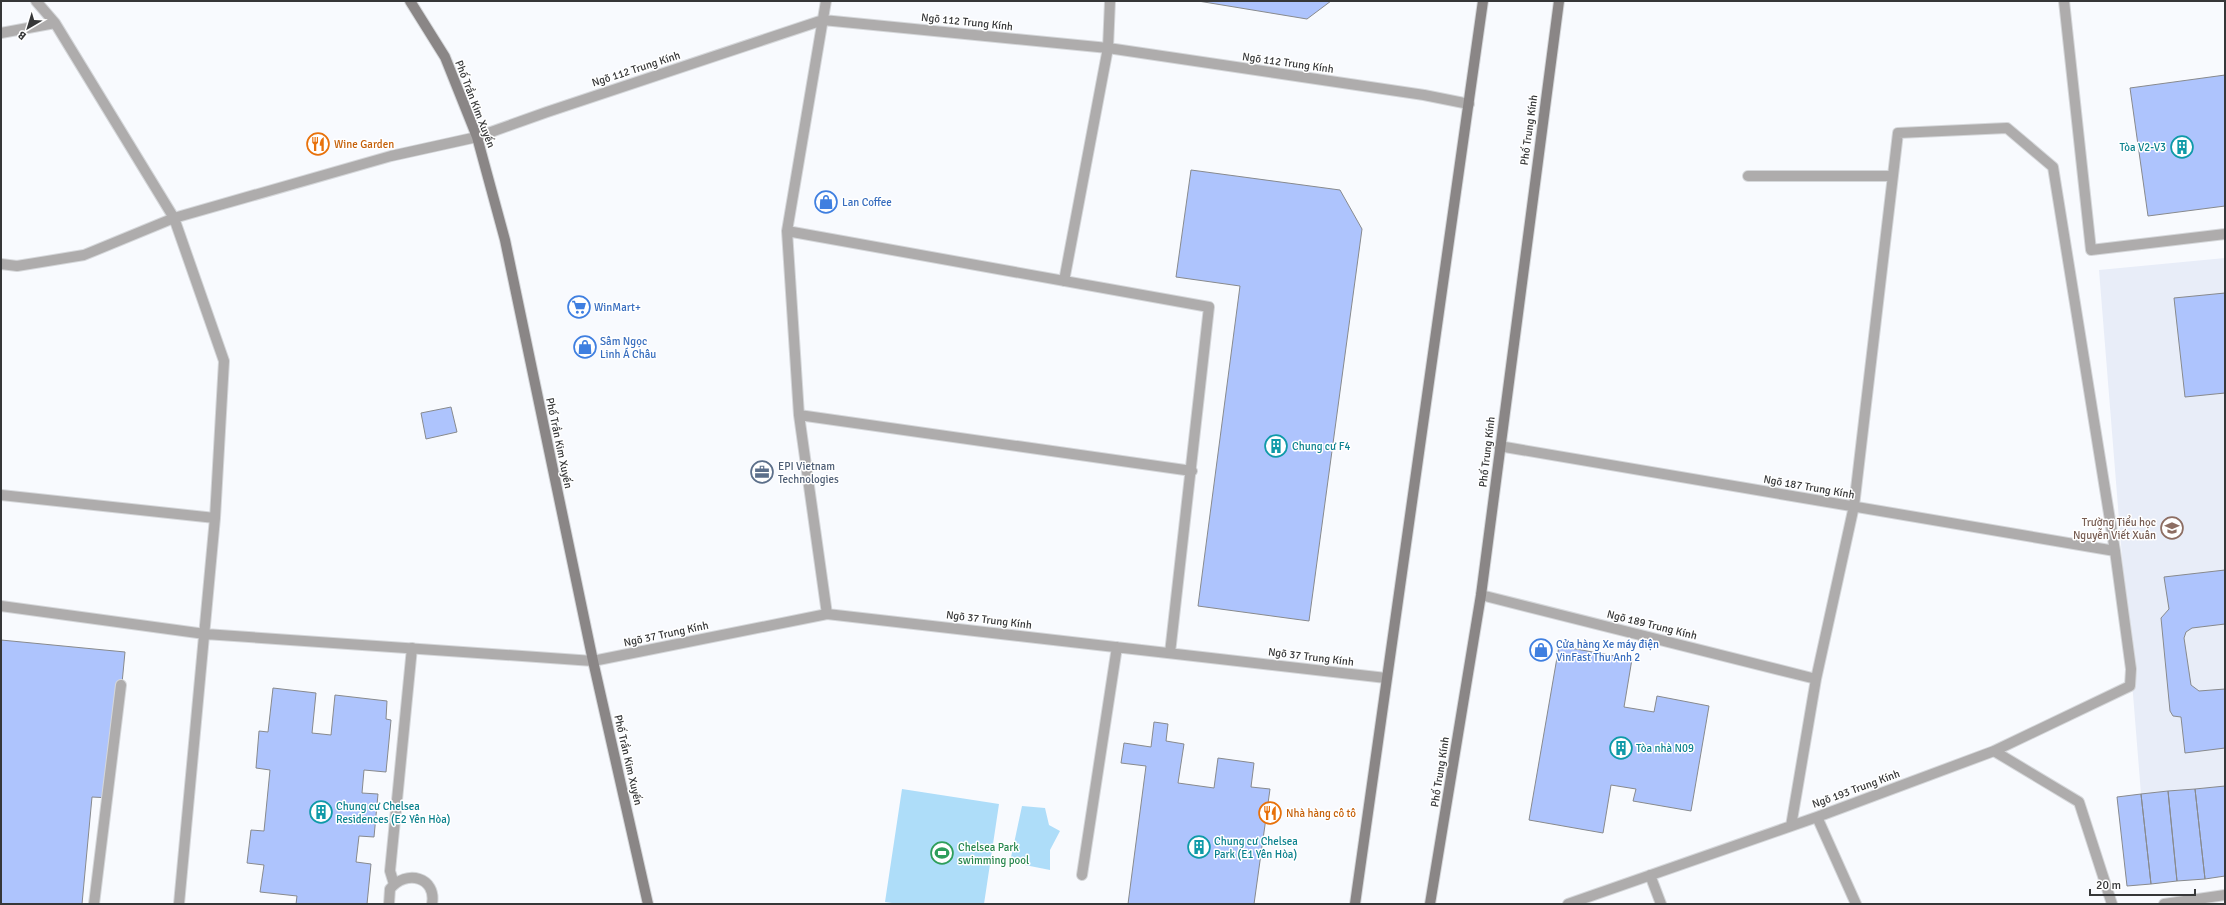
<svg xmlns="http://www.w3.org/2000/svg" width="2226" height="905" viewBox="0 0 2226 905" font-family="Signika,sans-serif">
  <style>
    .built { fill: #e8edf8 }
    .water { fill: #aeddf9 }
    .building { fill: #aec4fd; stroke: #888a8d }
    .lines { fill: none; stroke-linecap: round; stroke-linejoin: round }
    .lane-casing { stroke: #d5d7da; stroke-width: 12 }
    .street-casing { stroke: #d5d7da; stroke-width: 12 }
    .secondary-casing { stroke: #d5d7da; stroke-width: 12 }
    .lane { stroke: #aeacac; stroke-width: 10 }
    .street { stroke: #aeacac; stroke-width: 10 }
    .secondary { stroke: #8a8686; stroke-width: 10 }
    .labels { text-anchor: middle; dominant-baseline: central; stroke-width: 3; stroke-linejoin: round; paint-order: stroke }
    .street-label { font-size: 11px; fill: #363738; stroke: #fff }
    .food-label { font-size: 11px; fill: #c56008; stroke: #fff; text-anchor: start }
    .culture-label { font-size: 11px; fill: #0d838f; stroke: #fff; text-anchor: start }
    .shop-label { font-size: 11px; fill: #366cbe; stroke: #fff; text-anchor: start }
    .service-label { font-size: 11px; fill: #4e5e75; stroke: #fff; text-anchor: start }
    .education-label { font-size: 11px; fill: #785e54; stroke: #fff; text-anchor: end }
    .leisure-label { font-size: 11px; fill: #27864d; stroke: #fff; text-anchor: start }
  </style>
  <rect width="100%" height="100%" fill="#f8fafe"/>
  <path class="built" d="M2225,258V786L2141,794L2099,270Z"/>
  <path class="water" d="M902,789L999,804L984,904H899L885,902Z
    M1022,806L1045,808L1049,825L1060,831L1050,850V870L1010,862Z"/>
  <path class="building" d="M1198,1H1331L1307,19Z
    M2225,75V206L2148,216L2130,88Z
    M1191,170L1340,190L1362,229L1309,621L1198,606L1240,286L1176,277Z
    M2225,293V393L2185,397L2174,298Z
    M451,407L457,432L426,439L421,413Z
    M2225,570V624L2192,628L2186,632L2184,638L2191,685L2199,691L2225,689V748L2185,753L2181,717L2173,716L2170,711L2161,618L2169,609L2164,577Z
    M1,640L125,652L111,798L92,797L82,904H1Z
    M1559,646L1632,659L1624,707L1654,712L1657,696L1709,706L1691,811L1633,801L1636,789L1611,785L1603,833L1529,820Z
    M273,688L316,693L312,733L331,735L335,695L387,701L386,719L391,720L386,772L364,770L362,793L378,794L374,837L359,836L356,862L371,864L367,904H296L297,896L260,892L264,865L247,863L251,830L264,831L270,770L256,768L259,731L268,732Z
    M1154,722L1168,724L1166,741L1184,744L1178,783L1214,788L1218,758L1254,763L1251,787L1270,789L1254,904H1128L1146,766L1121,763L1124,743L1151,747Z
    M2225,786V876L2205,879L2195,789Z
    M2195,789L2205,879L2177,881L2168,791Z
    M2168,791L2177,881L2151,884L2141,794Z
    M2141,794L2151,884L2127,886L2117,797Z"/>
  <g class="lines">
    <g class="lane-casing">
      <path id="lane" d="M2064,1L2091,250L2225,234
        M1748,176H1892
        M1499,446L2115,551
        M1481,595L1816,679
        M1994,751L2079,802L2112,904
        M1817,817L1856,904
        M1650,875L1661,904
        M394,884L390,871L412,648
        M94,904L121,685
        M389,904L390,889C406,869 437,877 432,904
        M1568,904L1817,817L1994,751L2130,686L2131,669L2115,551L2053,167L2007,128L1898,133L1854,506L1816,679L1791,826
        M2164,904L2225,895"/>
    </g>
    <g class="street-casing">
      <path id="street" d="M36,1L55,23L174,218L224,361L215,518L179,904
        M826,1L787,231L799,415L827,614
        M1,33L55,23
        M787,231L1209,307L1170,653
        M1,264L17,266L84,255L174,218L391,156L477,137L547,112L823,20L1108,48L1424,95L1469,104
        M1064,281L1108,48L1110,1
        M799,415L1192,471
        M1,495L215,518
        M1,606L205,634L593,661L827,614L1386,678
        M1082,875L1117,647"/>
    </g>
    <g class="secondary-casing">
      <path id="secondary" d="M410,1L445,57L477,137L505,240L593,661L648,904
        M1355,904L1483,1
        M1430,904L1481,595L1559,1"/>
    </g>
    <use href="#lane" class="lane"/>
    <use href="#street" class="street"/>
    <use href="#secondary" class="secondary"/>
  </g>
  <defs>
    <g id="restaurant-ring" transform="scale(1.15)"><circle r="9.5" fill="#fff" stroke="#e8710a" stroke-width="1.5"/><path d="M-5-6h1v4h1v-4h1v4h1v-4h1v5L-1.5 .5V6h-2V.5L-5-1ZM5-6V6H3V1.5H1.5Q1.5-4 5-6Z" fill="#e8710a"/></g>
    <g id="building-ring" transform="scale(1.15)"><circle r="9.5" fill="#fff" stroke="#0f9aa8" stroke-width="1.5"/><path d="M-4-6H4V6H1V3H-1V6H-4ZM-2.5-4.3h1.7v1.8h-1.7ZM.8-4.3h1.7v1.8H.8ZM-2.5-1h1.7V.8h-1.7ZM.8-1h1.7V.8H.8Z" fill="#0f9aa8"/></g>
    <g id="shop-ring" transform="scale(1.15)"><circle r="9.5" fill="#fff" stroke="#3f7fe0" stroke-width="1.5"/><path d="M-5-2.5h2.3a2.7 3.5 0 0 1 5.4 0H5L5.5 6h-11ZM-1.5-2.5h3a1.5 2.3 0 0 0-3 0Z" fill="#3f7fe0"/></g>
    <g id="supermarket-ring" transform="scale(1.15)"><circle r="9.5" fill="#fff" stroke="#3f7fe0" stroke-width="1.5"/><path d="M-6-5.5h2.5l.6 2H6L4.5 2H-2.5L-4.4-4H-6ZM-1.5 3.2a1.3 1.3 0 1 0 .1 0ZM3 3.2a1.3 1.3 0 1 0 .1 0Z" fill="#3f7fe0"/></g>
    <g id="office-ring" transform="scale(1.15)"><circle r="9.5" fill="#fff" stroke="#5c6f8a" stroke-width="1.5"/><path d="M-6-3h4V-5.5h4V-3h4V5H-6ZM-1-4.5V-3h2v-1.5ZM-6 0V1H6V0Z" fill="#5c6f8a"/></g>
    <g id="school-ring" transform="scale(1.15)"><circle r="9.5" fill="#fff" stroke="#8d6e63" stroke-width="1.5"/><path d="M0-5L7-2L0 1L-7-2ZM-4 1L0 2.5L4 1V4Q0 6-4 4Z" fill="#8d6e63"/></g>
    <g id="stadium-ring" transform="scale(1.15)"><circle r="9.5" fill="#fff" stroke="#2e9e5b" stroke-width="1.5"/><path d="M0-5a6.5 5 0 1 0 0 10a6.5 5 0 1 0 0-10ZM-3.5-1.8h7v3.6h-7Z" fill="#2e9e5b"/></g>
  </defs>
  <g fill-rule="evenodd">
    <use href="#restaurant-ring" x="318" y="144"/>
    <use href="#building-ring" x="2182" y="147"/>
    <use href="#shop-ring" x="826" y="202"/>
    <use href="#supermarket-ring" x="579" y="307"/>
    <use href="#shop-ring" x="585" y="347"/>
    <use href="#building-ring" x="1276" y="446"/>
    <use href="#office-ring" x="762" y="472"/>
    <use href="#school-ring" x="2172" y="528"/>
    <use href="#shop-ring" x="1541" y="650"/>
    <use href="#building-ring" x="1621" y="748"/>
    <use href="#building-ring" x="321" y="812"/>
    <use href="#restaurant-ring" x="1270" y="813"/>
    <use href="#building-ring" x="1199" y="847"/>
    <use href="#stadium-ring" x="942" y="853"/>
  </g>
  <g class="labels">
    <g class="street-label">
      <text transform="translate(967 22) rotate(6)">Ngõ 112 Trung Kính</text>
      <text transform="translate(1288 63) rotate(8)">Ngõ 112 Trung Kính</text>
      <text transform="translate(636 69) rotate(-18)">Ngõ 112 Trung Kính</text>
      <text transform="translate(475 104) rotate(69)">Phố Trần Kim Xuyến</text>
      <text transform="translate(1529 130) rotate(-82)">Phố Trung Kính</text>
      <text transform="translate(559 443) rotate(78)">Phố Trần Kim Xuyến</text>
      <text transform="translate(1487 452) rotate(-83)">Phố Trung Kính</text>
      <text transform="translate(1809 487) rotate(10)">Ngõ 187 Trung Kính</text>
      <text transform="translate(989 620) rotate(7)">Ngõ 37 Trung Kính</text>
      <text transform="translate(1652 625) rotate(14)">Ngõ 189 Trung Kính</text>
      <text transform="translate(666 634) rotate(-12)">Ngõ 37 Trung Kính</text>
      <text transform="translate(1311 657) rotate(7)">Ngõ 37 Trung Kính</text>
      <text transform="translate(628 760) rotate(77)">Phố Trần Kim Xuyến</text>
      <text transform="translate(1440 772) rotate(-81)">Phố Trung Kính</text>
      <text transform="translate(1856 789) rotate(-20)">Ngõ 193 Trung Kính</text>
    </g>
    <g class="food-label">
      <text x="334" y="144">Wine Garden</text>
      <text x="1286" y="813">Nhà hàng cô tô</text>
    </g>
    <g class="culture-label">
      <text x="2166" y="147" text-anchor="end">Tòa V2-V3</text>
      <text x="1292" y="446">Chung cư F4</text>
      <text x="1636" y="748">Tòa nhà N09</text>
      <text x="336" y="806">Chung cư Chelsea<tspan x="336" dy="13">Residences (E2 Yên Hòa)</tspan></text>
      <text x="1214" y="841">Chung cư Chelsea<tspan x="1214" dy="13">Park (E1 Yên Hòa)</tspan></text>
    </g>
    <g class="shop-label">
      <text x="842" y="202">Lan Coffee</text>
      <text x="594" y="307">WinMart+</text>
      <text x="600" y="341">Sâm Ngọc<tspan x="600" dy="13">Linh Á Châu</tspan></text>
      <text x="1556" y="644">Cửa hàng Xe máy điện<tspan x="1556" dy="13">VinFast Thu Anh 2</tspan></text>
    </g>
    <g class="service-label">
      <text x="778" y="466">EPI Vietnam<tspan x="778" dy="13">Technologies</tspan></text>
    </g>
    <g class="education-label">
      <text x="2156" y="522">Trường Tiểu học<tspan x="2156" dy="13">Nguyễn Viết Xuân</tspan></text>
    </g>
    <g class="leisure-label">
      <text x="958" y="847">Chelsea Park<tspan x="958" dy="13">swimming pool</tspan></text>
    </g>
  </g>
  <rect width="2226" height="905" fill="none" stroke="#363738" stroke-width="4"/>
  <g transform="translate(28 28) rotate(218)" stroke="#ffffff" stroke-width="3" paint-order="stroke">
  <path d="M0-3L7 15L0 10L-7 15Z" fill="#363738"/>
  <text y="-6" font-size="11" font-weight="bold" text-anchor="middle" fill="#363738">B</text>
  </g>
  <path d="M2090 889v6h105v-6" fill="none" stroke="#363738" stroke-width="2"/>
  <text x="2096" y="889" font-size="12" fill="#363738" stroke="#ffffff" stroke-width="3" paint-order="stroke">20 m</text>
</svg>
